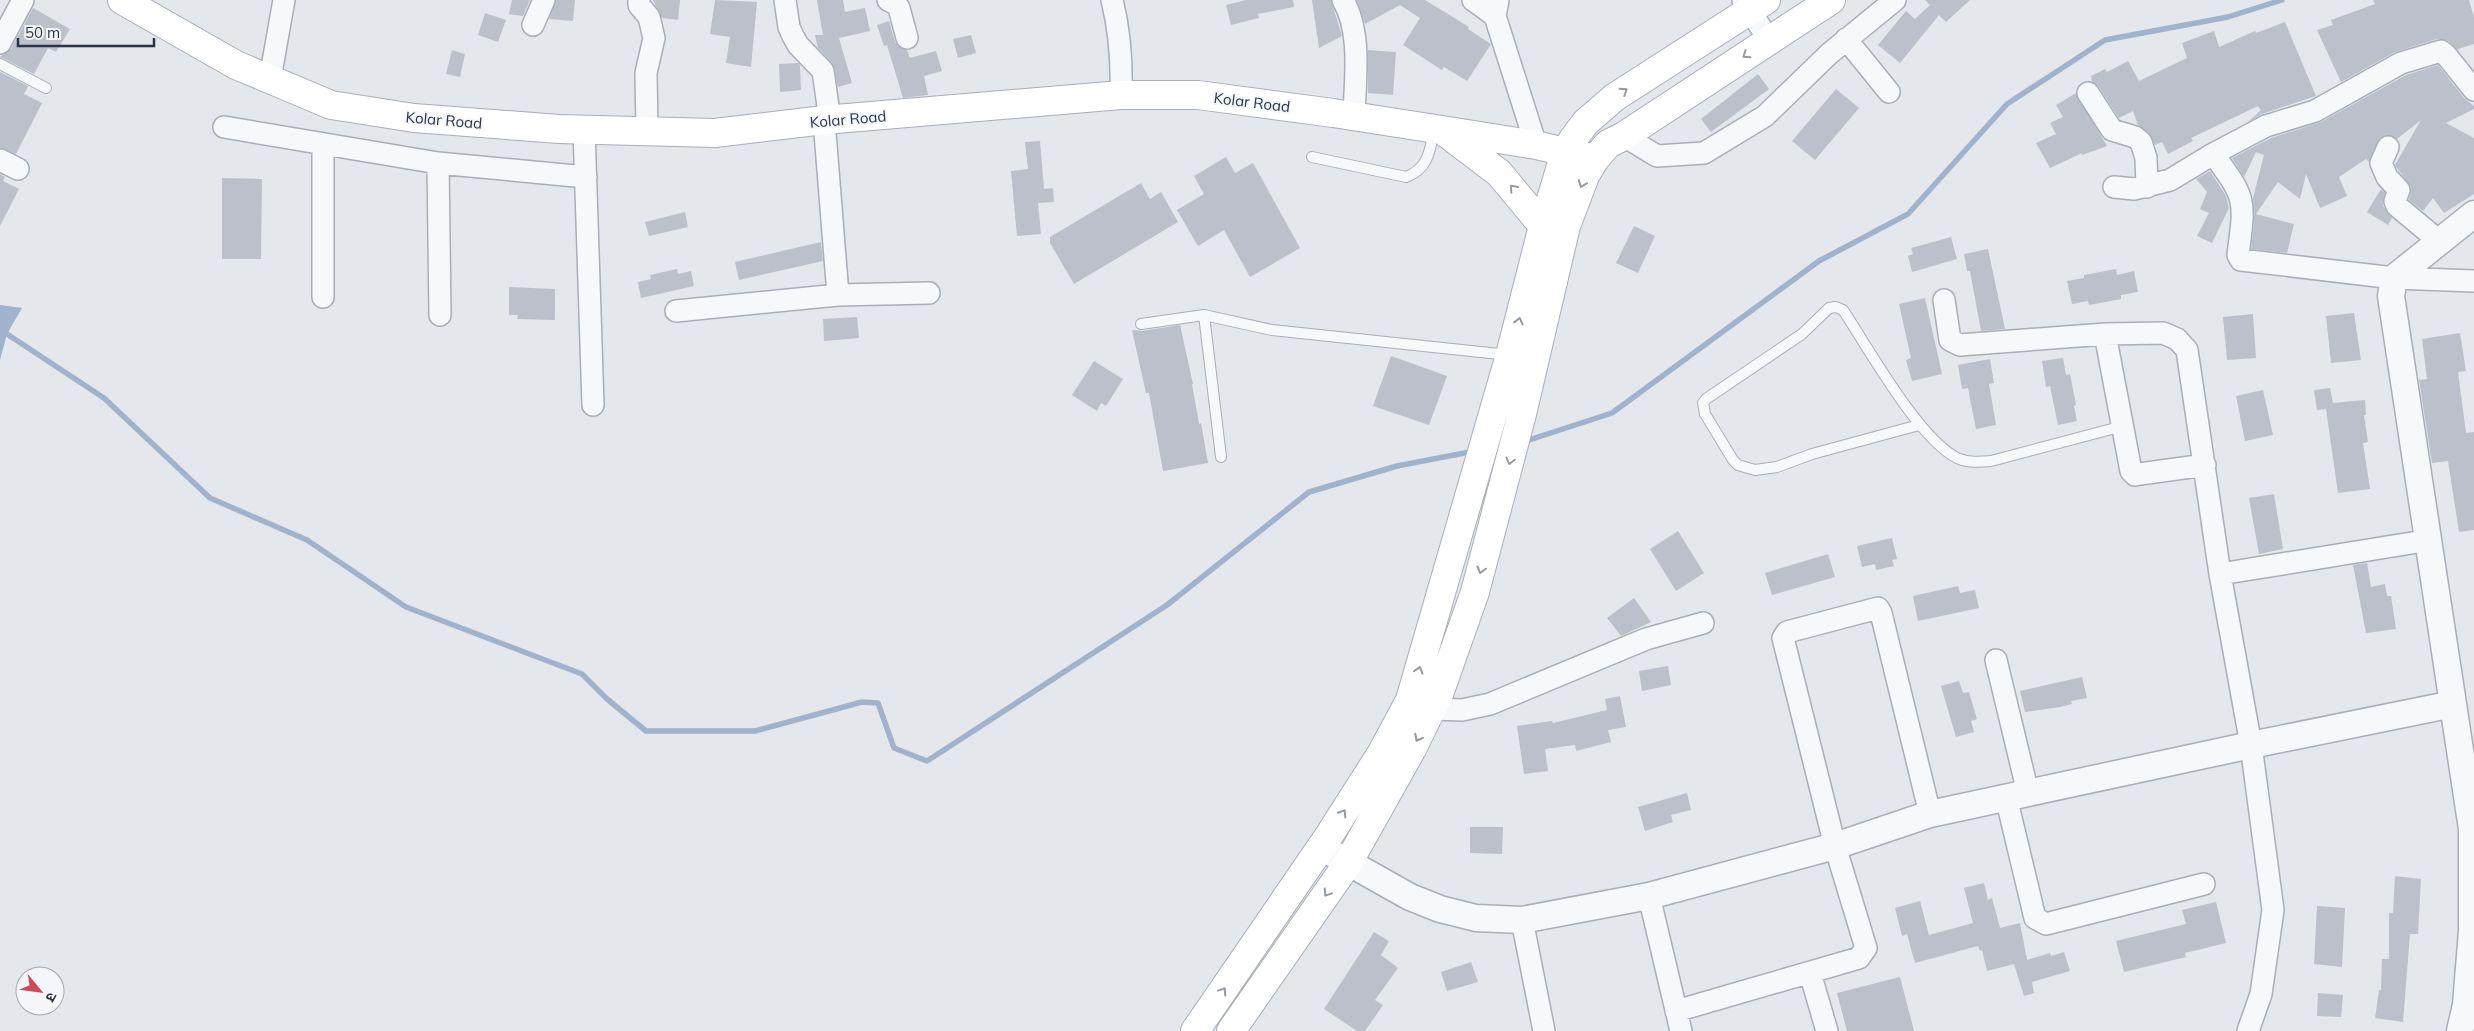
<svg xmlns="http://www.w3.org/2000/svg" width="2474" height="1031" viewBox="0 0 2474 1031" font-family="Mulish,'Noto Sans Devanagari',sans-serif">
  <style>
    .water { fill: #9fb4cc }
    .lines { fill: none; stroke-linecap: round; stroke-linejoin: round }
    .stream { stroke: #9fb4cc; stroke-width: 5.5 }
    .building { fill: #bbc0ca }
    .service-casing { stroke: #a9aeb7; stroke-width: 12 }
    .minor-casing { stroke: #a9aeb7; stroke-width: 24 }
    .tertiary-casing { stroke: #a9aeb7; stroke-width: 29 }
    .secondary-casing { stroke: #a9aeb7; stroke-width: 30 }
    .service { stroke: #f7f8fa; stroke-width: 10 }
    .minor { stroke: #f7f8fa; stroke-width: 21 }
    .tertiary { stroke: #f7f8fa; stroke-width: 26 }
    .secondary { stroke: #fff; stroke-width: 28 }
    .oneway { stroke: #959aa2 }
    .labels { text-anchor: middle; dominant-baseline: central; stroke-width: 4; stroke-linejoin: round; paint-order: stroke }
    .street-label { font-size: 15px; fill: #2b3445; stroke: #f4f6f9 }
  </style>
  <rect width="100%" height="100%" fill="#e4e7ec"/>
  <path class="water" d="M0,305L22,308L7,334L0,360Z"/>
  <g class="lines">
    <path class="stream" d="M7,334L104,398L210,498L307,540L406,607L582,674L607,699L646,731H755L862,702L878,703L894,748L927,761L1167,605L1309,492L1397,466L1475,451
      M1523,442L1612,413L1819,261L1908,214L2007,104L2105,40L2228,17L2282,0"/>
  </g>
  <path class="building" d="M512,0H530L523,16L509,14Z
    M556,0H575L573,21L549,19Z
    M653,0H680L678,20L662,18Z
    M715,0L757,2L751,67L726,63L730,37L710,34Z
    M817,0H843L845,12L865,8L870,31L839,38L852,83L838,87L832,63L818,48L815,35H823Z
    M1246,0H1293L1294,7L1258,14L1259,18L1231,25L1226,5Z
    M1312,0H1331L1342,36L1319,48Z
    M1357,0H1425L1469,27L1468,29L1491,44L1467,81L1444,67L1442,70L1403,45L1420,18L1400,5L1365,24Z
    M1925,0H1970L1946,22L1939,15L1900,63L1878,45L1906,11L1915,19L1930,5Z
    M2373,0H2469L2474,17V44L2458,49L2459,51L2448,41L2437,39L2395,52L2341,82L2317,30L2333,25L2331,20L2375,4Z
    M33,8L70,29L56,52L48,48L34,74L0,57L11,49Z
    M485,13L506,20L498,42L478,35Z
    M889,21L895,42L899,47L907,50L910,58L936,51L942,71L924,76L928,95L903,98L887,45L884,46L877,25Z
    M2285,22L2316,96L2262,114L2248,122L2261,110L2258,106L2191,138L2193,141L2168,154L2162,142L2155,145L2149,133L2138,125L2133,111L2119,118L2098,86L2092,82L2091,76L2105,69L2107,72L2128,61L2139,81L2141,80L2187,58L2182,43L2214,31L2219,47L2255,31L2256,33Z
    M971,35L976,53L958,58L953,39Z
    M452,50L465,54L460,77L446,74Z
    M1368,50L1396,52L1393,95L1368,93Z
    M798,63L800,65L801,90L780,92L779,64Z
    M2438,65L2464,98L2474,106V109L2446,123L2474,138V194L2444,213L2433,198L2423,211L2409,200L2411,187L2395,165L2421,120L2397,139L2387,135L2380,137L2369,162L2366,159L2339,177L2347,196L2320,208L2306,174L2300,199L2278,182L2256,214L2294,224L2287,253L2251,249L2254,223L2253,198L2264,155L2256,152L2244,177L2232,158L2271,138L2321,122L2406,75Z
    M0,72L28,86L24,94L42,103L16,154L0,148Z
    M1758,74L1769,89L1711,132L1701,119Z
    M1836,89L1859,108L1815,160L1792,141Z
    M2076,93L2107,146L2082,155V153L2050,168L2036,143L2056,134L2050,123L2063,117L2056,105Z
    M1040,141L1044,189L1053,188L1054,202L1038,203L1041,234L1017,236L1011,171L1028,169L1025,142Z
    M1226,157L1235,173L1253,163L1300,248L1250,277L1224,230L1198,246L1177,210L1204,194L1194,176Z
    M2210,171L2226,196L2229,208L2212,243L2197,236L2209,213L2200,209L2207,192L2196,179Z
    M0,174L5,177L3,181L19,189L0,226Z
    M222,178L262,179L261,259H222Z
    M1141,183L1150,199L1161,192L1178,222L1074,284L1050,243V237Z
    M2381,189L2385,193L2383,206L2392,218L2388,225L2367,212Z
    M685,212L688,227L649,236L645,222Z
    M1634,226L1655,236L1638,273L1616,263Z
    M1951,237L1957,259L1912,272L1908,256L1913,254L1911,248Z
    M821,242L823,261L739,280L735,262Z
    M1988,249L2005,329L1981,331L1970,271H1967L1964,254Z
    M677,269L678,274L691,271L694,286L641,298L638,282L651,279L650,275Z
    M2116,269L2117,275L2134,271L2138,292L2121,295V299L2089,305L2088,301L2072,304L2067,281L2084,278V275Z
    M509,287L555,289V320L517,319L518,315H509Z
    M1925,298L1942,374L1912,381L1906,360L1911,358L1899,304Z
    M2354,313L2361,360L2331,363L2326,316Z
    M2253,314L2256,358L2227,360L2223,317Z
    M857,317L859,338L824,341L823,319Z
    M1180,325L1193,384H1192L1199,424L1201,423L1208,463L1163,471L1149,393H1146L1132,330L1142,331Z
    M2460,333L2466,371L2458,372L2466,433L2474,432V530L2459,532L2448,461L2432,463L2419,380L2427,379L2422,339Z
    M1391,356L1447,376L1429,425L1373,406Z
    M2063,358L2066,375L2070,374L2076,405L2074,406L2077,421L2058,425L2050,386L2046,387L2042,361Z
    M1990,359L1994,383L1989,384L1996,425L1976,429L1968,388L1962,389L1958,365Z
    M1094,361L1123,379L1106,406L1101,403L1097,411L1072,395Z
    M2330,388L2333,403L2365,400L2366,415H2364L2368,442L2363,443L2370,489L2338,493L2326,409L2317,410L2314,390Z
    M2263,390L2273,435L2245,441L2236,396Z
    M2274,494L2283,549L2259,554L2249,498Z
    M1678,531L1704,573L1676,591L1650,549Z
    M1892,538L1897,559L1892,560L1894,566L1876,570L1875,564L1862,567L1857,546Z
    M1828,554L1835,577L1772,595L1765,573Z
    M2367,563L2371,587L2385,584L2387,596H2391L2396,629L2366,633L2353,565Z
    M1958,586L1960,593L1975,590L1979,608L1918,621L1913,596Z
    M1634,598L1651,622L1621,636L1607,618Z
    M1668,666L1671,685L1642,691L1639,671Z
    M2082,677L2087,698L2071,701L2072,704L2060,707L2025,712L2020,691Z
    M1959,681L1963,693L1969,692L1977,719L1971,721L1974,732L1956,737L1941,686Z
    M1620,696L1626,727L1608,730L1611,742L1576,751L1575,745L1545,749L1548,771L1524,774L1517,726L1552,721L1553,723L1607,710L1605,699Z
    M1687,793L1691,810L1671,815L1673,822L1645,831L1638,807Z
    M1470,827H1503L1502,854L1470,853Z
    M2395,876L2421,879L2418,934H2410L2403,1022L2375,1018L2379,990H2381L2382,959H2389V913H2393Z
    M1984,883L1988,900L1992,898L2000,928L2020,923L2027,960L2050,953L2051,956L2064,952L2070,971L2032,982L2034,993L2024,996L2014,964L1987,971L1982,950L1980,951L1978,946L1915,963L1907,934L1902,936L1895,908L1920,901L1929,935L1973,923L1964,888Z
    M2216,902L2226,943L2185,953L2186,957L2124,972L2116,941L2186,924L2182,910Z
    M2317,906L2345,908L2342,967L2314,964Z
    M1374,932L1389,941L1381,955L1398,968L1375,1000L1383,1005L1365,1031H1357L1324,1009Z
    M1471,962L1478,982L1447,991L1441,972Z
    M1900,977L1914,1031H1847L1837,993Z
    M2318,993L2343,995L2341,1017L2317,1016Z"/>
  <g class="lines">
    <g class="service-casing">
      <path id="service" d="M0,64L46,88
        M1312,157L1406,177C1428,169 1430,151 1434,130
        M1204,315L1221,457
        M1141,324L1204,315L1272,330L1509,355
        M1919,425L1812,454L1777,467L1755,470L1738,465L1733,460L1705,414L1703,403L1706,399L1802,334L1829,308L1836,307L1843,310C1869,349 1918,438 1957,458C1968,463 1980,462 1991,461L2123,426"/>
    </g>
    <g class="minor-casing">
      <path id="minor" d="M639,0V5L649,17L654,38L646,73L647,131
        M785,0L789,27L793,36L798,45L823,71L830,120
        M888,0L896,4L899,8L907,38
        M1112,0C1120,32 1122,62 1121,95
        M1343,0C1362,33 1355,79 1354,116
        M1473,0L1495,16
        M1498,0L1495,16L1536,145
        M1743,0L1769,40
        M533,25L544,0
        M1846,39L1889,92
        M0,43L23,0
        M270,79L284,0
        M2088,93L2112,130L2135,137L2141,142L2146,158L2147,187
        M824,120L838,295
        M224,127L438,163L586,177
        M584,129L593,405
        M1624,136L1657,156L1704,153L1765,116L1829,54L1895,0
        M323,144V297
        M2388,147L2381,163L2387,177L2399,190L2395,201L2397,206L2439,241
        M2213,154C2247,199 2245,200 2238,255L2241,260L2394,278L2474,281
        M0,160L18,169
        M438,163L440,315
        M2114,187L2134,189L2170,180L2213,154L2266,126L2315,111L2401,63L2441,51L2446,55L2474,90
        M1944,300L1950,340L1960,345L2105,334L2163,333L2177,339L2187,350L2220,574L2251,745L2273,910L2261,994L2248,1031
        M676,311L838,295L929,293
        M2105,334L2131,471L2135,475L2140,474L2205,465
        M2220,574L2430,540
        M1996,660L2028,793
        M1432,709L1462,710L1490,704L1646,639L1703,623
        M2006,797L2035,918L2046,924L2204,884
        M1649,896L1681,1031
        M1522,920L1544,1031
        M1810,973L1827,1031
        M1676,1011L1859,958L1866,948L1835,846L1783,638L1787,632L1878,608L1881,613L1930,814"/>
    </g>
    <g class="tertiary-casing">
      <path id="tertiary" d="M1321,847L1410,897L1440,909L1476,918L1522,920L1649,896L1835,846L1930,814L2251,745L2453,704
        M2460,1031L2466,1005L2472,931V829L2391,296L2394,278L2474,214"/>
    </g>
    <g class="secondary-casing">
      <path id="secondary" d="M122,0L236,65L331,105L414,118L559,129L715,133L824,120L1121,95H1198L1333,113L1442,130L1536,145L1595,159
        M1446,133L1499,173L1543,226
        M1195,1031L1328,837L1381,754L1410,700L1510,355L1543,226L1564,156L1573,139L1586,122L1615,97L1766,0
        M1231,1031L1348,863L1412,749L1439,694L1475,592L1522,414L1566,226L1585,176L1595,159L1608,144L1624,136L1831,0"/>
    </g>
    <use href="#service" class="service"/>
    <use href="#minor" class="minor"/>
    <use href="#tertiary" class="tertiary"/>
    <use href="#secondary" class="secondary"/>
  </g>
  <defs><path id="oneway-chevron" d="M-2-3.5L2.5 0L-2 3.5" fill="none" stroke-width="1.6" stroke-linecap="round" stroke-linejoin="round" transform="scale(1.25)"/></defs>
  <g class="oneway">
    <use href="#oneway-chevron" transform="translate(1746 55) rotate(146)"/>
    <use href="#oneway-chevron" transform="translate(1624 91) rotate(-33)"/>
    <use href="#oneway-chevron" transform="translate(1582 184) rotate(111)"/>
    <use href="#oneway-chevron" transform="translate(1513 188) rotate(-131)"/>
    <use href="#oneway-chevron" transform="translate(1519 321) rotate(-76)"/>
    <use href="#oneway-chevron" transform="translate(1510 461) rotate(105)"/>
    <use href="#oneway-chevron" transform="translate(1481 570) rotate(105)"/>
    <use href="#oneway-chevron" transform="translate(1419 670) rotate(-73)"/>
    <use href="#oneway-chevron" transform="translate(1418 738) rotate(118)"/>
    <use href="#oneway-chevron" transform="translate(1343 813) rotate(-57)"/>
    <use href="#oneway-chevron" transform="translate(1327 893) rotate(124)"/>
    <use href="#oneway-chevron" transform="translate(1223 991) rotate(-56)"/>
  </g>
  <g class="labels">
    <g class="street-label">
      <text transform="translate(1252 102) rotate(7)">Kolar Road</text>
      <text transform="translate(848 119) rotate(-5)">Kolar Road</text>
      <text transform="translate(444 120) rotate(5)">Kolar Road</text>
    </g>
  </g>
  <g transform="translate(40 991) rotate(119)"><circle r="24" fill="#f4f6f9" stroke="#a4a8b1"/>
  <path d="M0-4L9 19L0 12L-9 19Z" fill="#d1495b"/>
  <text y="-8" font-size="14" font-weight="bold" text-anchor="middle" fill="#2b3445">उ</text>
  </g>
  <path d="M18 38v8h136v-8" fill="none" stroke="#2b3445" stroke-width="2.5"/>
  <text x="25" y="38" font-size="15" fill="#2b3445" stroke="#f4f6f9" stroke-width="4" paint-order="stroke">50 m</text>
</svg>
